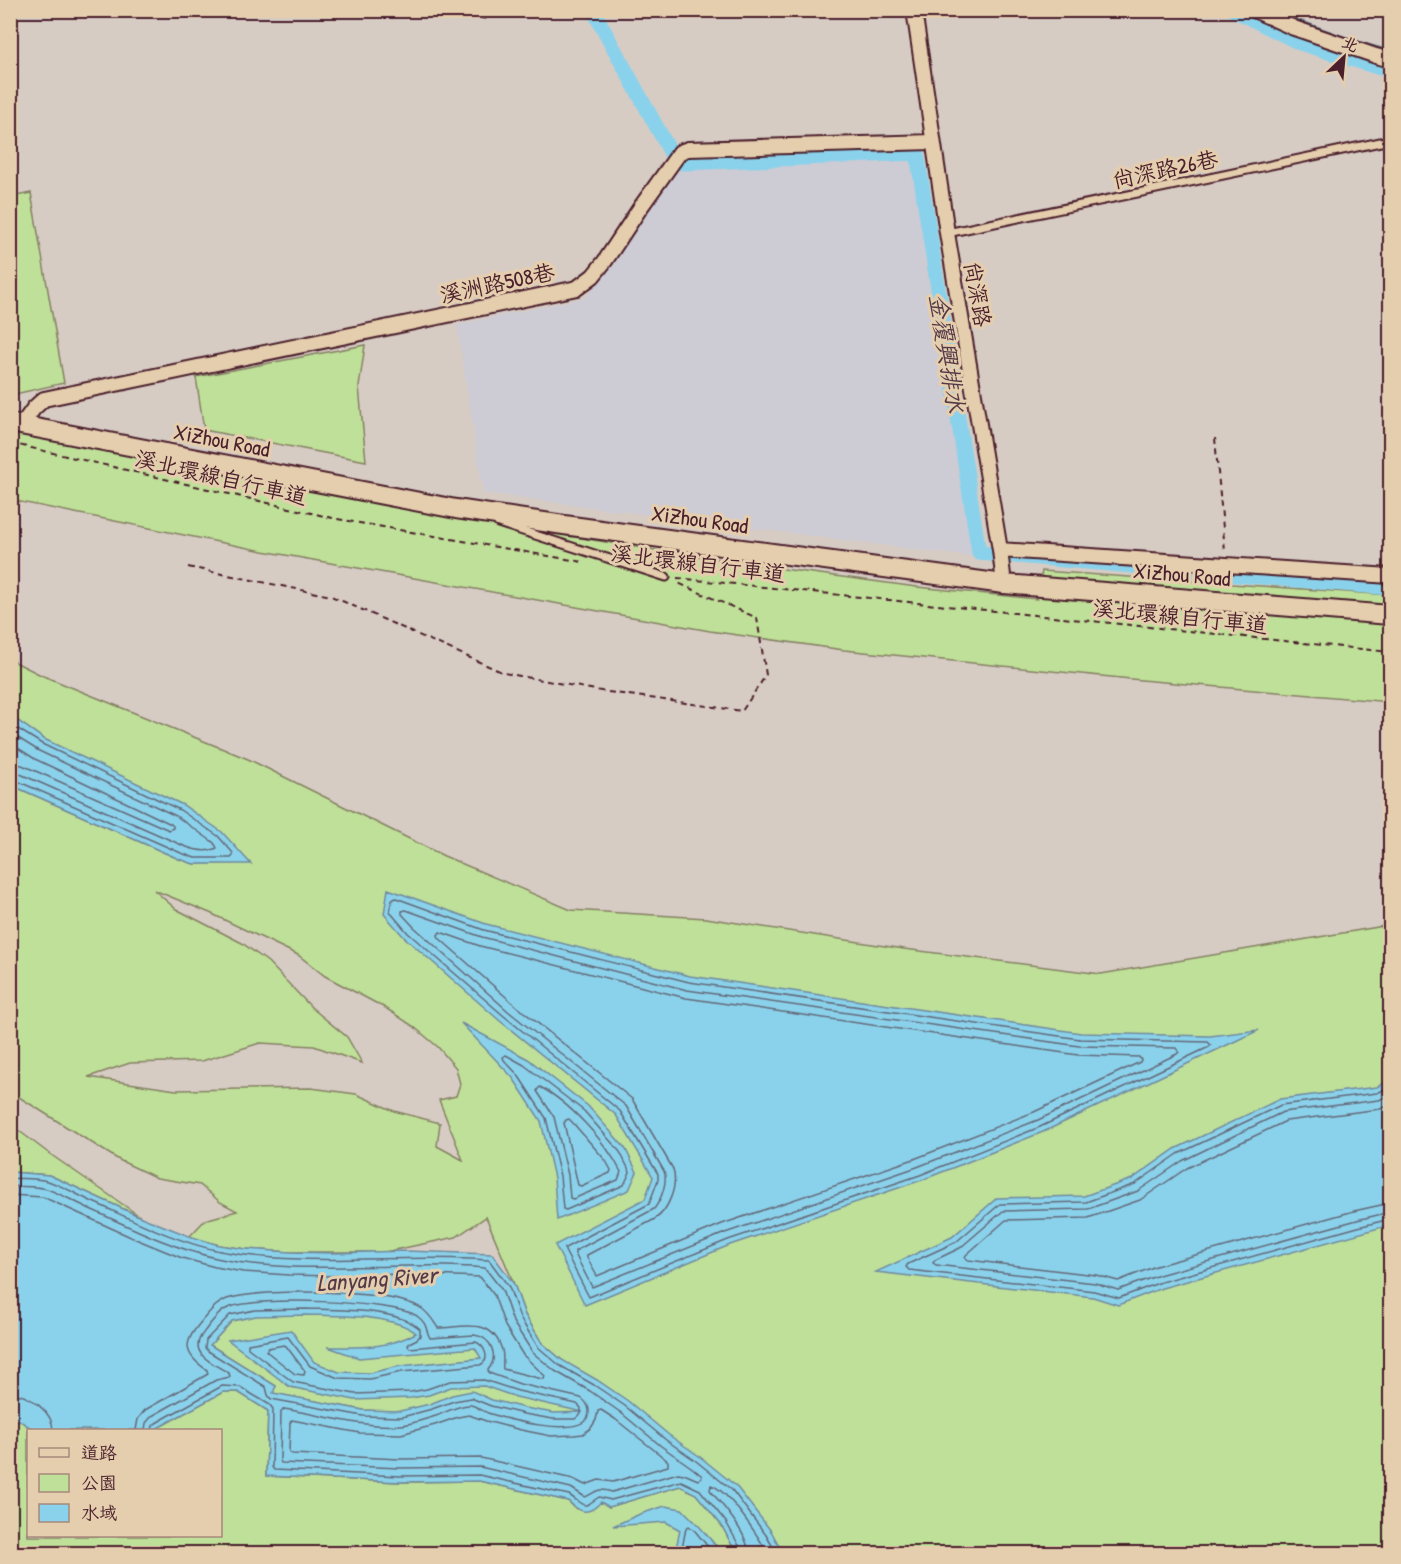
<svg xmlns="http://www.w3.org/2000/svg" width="1401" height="1564" viewBox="0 0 1401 1564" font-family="'Patrick Hand','LXGW WenKai TC',sans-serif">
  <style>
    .built { fill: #cdcbd4 }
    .green { fill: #bfe099; stroke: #848062; stroke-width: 1.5; fill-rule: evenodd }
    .water { fill: #8ad2eb; stroke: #708a9e; stroke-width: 1.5; fill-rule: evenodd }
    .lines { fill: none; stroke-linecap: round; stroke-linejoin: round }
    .shore { stroke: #646778; stroke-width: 1.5 }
    .stream { stroke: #708a9e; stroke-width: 4.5 }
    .canal { stroke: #8ad2eb; stroke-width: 15 }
    .lane-casing { stroke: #4a1f2b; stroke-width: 11 }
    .street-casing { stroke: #4a1f2b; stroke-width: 18 }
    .secondary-casing { stroke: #4a1f2b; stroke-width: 22 }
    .path { stroke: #4a1f2b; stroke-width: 2; stroke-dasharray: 6 4.5; stroke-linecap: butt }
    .lane { stroke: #e5ceae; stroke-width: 7 }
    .street { stroke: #e5ceae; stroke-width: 14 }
    .secondary { stroke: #e5ceae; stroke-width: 18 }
    .labels { text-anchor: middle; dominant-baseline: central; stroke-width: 6; stroke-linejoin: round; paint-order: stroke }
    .street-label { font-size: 22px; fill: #4a1f2b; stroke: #e5ceae }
    .water-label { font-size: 24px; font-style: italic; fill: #543a48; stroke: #e5ceae }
  </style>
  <rect width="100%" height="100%" fill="#d7ccc4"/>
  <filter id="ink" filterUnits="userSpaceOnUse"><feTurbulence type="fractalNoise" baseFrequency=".0167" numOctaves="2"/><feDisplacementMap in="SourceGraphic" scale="12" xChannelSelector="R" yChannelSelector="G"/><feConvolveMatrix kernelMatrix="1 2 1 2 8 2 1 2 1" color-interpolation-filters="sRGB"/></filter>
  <g filter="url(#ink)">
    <path class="built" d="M913,158L973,541L972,557L483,493L457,325L587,297L679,166Z"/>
    <path class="green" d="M31,193L64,383L15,394L10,393L11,197Z
      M365,345L359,387L366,461L204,430L196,377Z
      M10,431L455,518L649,549L790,570L917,587L1037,599L1042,571L1390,595V702L1141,680L844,650L710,631L263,551L11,500Z
      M11,660L41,675L248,759L444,856L571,910L706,918L904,949L1101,974L1390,925V1553H767L562,1360L542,1343L525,1315L514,1284L486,1217L456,1237L385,1252H290L246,1249L219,1245L189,1237L205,1220L237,1211L220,1202L200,1185L157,1178L119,1160L11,1092V785L179,859L194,864L250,863L44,739L11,716ZM154,890L210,913L298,955L325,976L387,1009L413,1026L438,1047L456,1068L460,1084L456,1096L439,1100L463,1160L437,1146L440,1123L394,1111L356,1094L311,1088L176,1090L88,1077L130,1063L202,1061L260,1043L314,1046L362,1063L347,1037L312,1008L268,962L242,943L176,909Z
      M10,1124L47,1152L141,1217L49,1175L11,1172Z
      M261,1309L442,1320L586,1412L542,1430L399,1412L363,1410L272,1393L276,1386L210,1345L232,1321Z
      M223,1392H238L268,1411L266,1476L400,1482L479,1481L568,1501L576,1509L601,1502L609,1507L680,1486L696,1494L722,1526L736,1553H722L700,1528L706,1553H11L10,1415H12L153,1430H28V1536H220V1430H154Z"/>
    <path class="water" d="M11,716L44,739L183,805L222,832L251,864H194L179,859L11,785Z
      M388,889L486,924L690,976L1081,1033L1210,1036L1259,1030L1043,1132L922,1180L730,1245L585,1305L555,1245L645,1199L653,1177L616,1115L500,1021L404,937L384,914Z
      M461,1023L528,1059L588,1106L625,1148L637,1172L629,1190L557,1220L554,1178L541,1121L513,1078Z
      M1390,1080V1225L1162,1288L1118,1305L1093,1297L876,1272L952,1237L997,1198L1084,1196L1132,1179L1175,1149L1280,1099L1377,1087Z
      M11,1172L49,1175L141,1217L189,1236L219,1245L246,1249L290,1252L334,1253L406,1251L492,1254L514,1284L525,1315L542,1343L562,1360L597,1380L628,1401L669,1435L699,1456L736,1486L771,1531L783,1553H736L722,1526L696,1494L680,1486L609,1507L601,1502C588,1516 580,1513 568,1501L479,1481L400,1482L266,1476L268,1411L238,1392H223L154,1430H34L11,1415ZM306,1315C335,1316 393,1314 416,1333C387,1349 360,1347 328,1347L359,1358L475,1348L481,1358L400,1366L370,1373L339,1372L314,1362L291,1330L228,1340L290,1387L355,1400L411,1398L429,1395L451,1387L484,1386L516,1397L583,1412L554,1413L525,1408L492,1400L472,1391L452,1395L430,1404L400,1411L363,1410L273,1393L276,1386L210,1345L232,1321L256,1316Z
      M665,1506L682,1509L700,1527L722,1553H675L680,1530L666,1522L613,1526L640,1514Z"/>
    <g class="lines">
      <path class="shore" d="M10,724L42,744L180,810L218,836L233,853V856L231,858H195L181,853L15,780H10
        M10,733L39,751L176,816L213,842L216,846L217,848C207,853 194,850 184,846L18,773L10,772
        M10,743L35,759L171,824L173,826V828L169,830L22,765L10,763
        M396,898L484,930L689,982L1080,1039L1208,1042L1211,1045L1209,1047L1040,1127L920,1175L728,1240L589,1297L565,1251V1248L649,1204L658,1180V1174L620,1111L504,1016L408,933L390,912L392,900Z
        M406,910L482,937L687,990L1079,1046L1176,1048L1179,1052L1177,1054L1038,1120L917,1167L725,1233L592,1287L575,1254V1251L654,1209C661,1200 668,1182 664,1171L626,1106L508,1011L414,927L402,914V911Z
        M440,932L480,946L686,998L1078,1055L1139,1057L1141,1060L1140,1062L1034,1112L914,1159L722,1224L597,1276L587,1258V1255L655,1219C669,1210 678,1185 673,1169L632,1099L514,1004L439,938L438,935Z
        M506,1055L524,1065L584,1111L620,1152L630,1172L624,1185L566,1210L563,1209L560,1176L546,1118L518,1075L504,1060L503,1057Z
        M540,1087C569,1102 607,1143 621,1172L618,1180L573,1199L570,1198L568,1175L554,1117L537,1091L538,1089Z
        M1390,1087L1377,1093L1281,1105L1178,1154L1135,1184L1086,1202L1000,1204L956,1242L908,1264L906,1267L909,1270L1094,1291L1119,1298L1161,1282L1358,1227L1390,1219
        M1390,1095L1379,1100L1283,1112L1182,1161L1138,1191L1088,1209L1003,1211L960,1248L935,1260L933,1263L936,1265L1095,1283L1118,1290L1159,1275L1357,1220L1390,1212
        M1390,1105L1380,1109L1286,1121L1187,1168L1140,1200L1088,1218L1006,1220L966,1255L965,1257L968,1260L1096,1275L1118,1281L1156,1266L1354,1211L1390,1203
        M566,1120L569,1119L573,1123L606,1161L611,1170L610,1173L581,1186L578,1185L564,1123Z
        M10,1178C22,1179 36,1178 47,1181C60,1184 79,1196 93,1202C134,1220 176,1242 220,1251C309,1268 400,1253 489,1260L509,1287L520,1318L538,1347L559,1365L594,1385L625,1406L666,1440L696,1461L732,1490L766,1535L777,1554
        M10,1186C22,1187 36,1186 47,1189C61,1194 75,1202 88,1208C130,1227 171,1248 216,1258C301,1277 397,1260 485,1268L502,1290L513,1322L533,1353L555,1371L590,1391L620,1412L661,1446L691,1467L701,1475L702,1477L698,1480L684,1474L678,1473L612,1492C596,1487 597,1492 585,1497L571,1488L480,1467L400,1468L281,1463L280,1460L281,1412L284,1409C322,1415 361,1428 401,1425C412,1424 425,1419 436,1416C446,1412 460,1404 471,1405C476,1406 482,1411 488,1413C505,1419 578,1438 588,1417C591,1409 587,1402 581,1398L520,1384L489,1373L488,1370C499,1357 492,1337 474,1335L430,1338C425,1329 428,1324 417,1316C393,1301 251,1295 226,1309C217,1313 207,1328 201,1336C189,1355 216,1365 229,1373L230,1377L216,1380L152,1416L146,1423L145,1430
        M10,1195L43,1197L133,1238L182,1258L215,1267L243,1272L289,1275L334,1276L406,1274L480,1277L494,1295L505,1326L523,1355L545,1376L544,1379H542L503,1369C502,1363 504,1356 502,1350C492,1317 465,1327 438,1328C433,1321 430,1314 421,1308C390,1289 262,1288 227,1299C218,1302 212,1309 206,1316C186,1339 178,1351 207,1370L208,1374L145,1410L138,1419L136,1430
        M306,1309C335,1310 398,1308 420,1329V1336L417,1339L409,1343L408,1346L410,1348L476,1342C485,1346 491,1360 480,1365L401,1372L370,1379L338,1378L310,1366L288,1337L248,1344V1348L293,1382L355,1394L411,1392L427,1389L450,1381L484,1380L518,1391L577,1404L581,1408V1414L575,1419H553L524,1414L491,1406L471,1398L454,1401L432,1409L402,1417L363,1416L271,1399L268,1395L266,1387L208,1351L205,1348L206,1340L230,1315L255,1310Z
        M284,1345L286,1346L305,1371L304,1375L295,1374L266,1351L268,1348Z
        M10,1393C29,1394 53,1412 53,1430
        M601,1410L615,1419L668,1461V1466L613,1482L599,1480L585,1485L573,1479L481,1458L400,1459L292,1454L289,1452L290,1423L292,1420L360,1433L401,1434L435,1425L458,1417L469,1415L486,1421L521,1430L551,1436L574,1435L583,1434L591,1428L596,1420L598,1411Z
        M152,1430L153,1426L156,1423L222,1386L240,1387L270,1405L273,1409L272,1467L274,1470L400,1476L479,1475L569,1495C586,1506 581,1510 599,1497L611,1500L681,1481L700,1490L726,1522L741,1549V1554
        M681,1554L686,1528L689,1526L695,1531L714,1554
        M749,1554C748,1533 722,1505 710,1490L711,1485C728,1490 759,1537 768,1554"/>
      <path class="stream" d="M1279,14L1355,42L1390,52"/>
      <path class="canal" d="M593,10L673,157L683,163L917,153L979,553L1390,588
        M1234,10L1300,43L1390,71"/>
      <g class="lane-casing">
        <path id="lane" d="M483,10L484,14
          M915,18L946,10
          M947,233L1390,140
          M498,523L666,577"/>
      </g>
      <g class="street-casing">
        <path id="street" d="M914,10L947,233L1000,550L1004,584
          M1254,10L1294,28L1376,56L1390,60
          M21,426L34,408L44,399L577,288L593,276L605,261L640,208L680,152L688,149L933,142
          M1000,550L1390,576"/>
      </g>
      <g class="secondary-casing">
        <path id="secondary" d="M10,423L456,509L564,525L1004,584L1390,615"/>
      </g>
      <path class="path" d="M1215,438L1225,551
        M10,443L337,519L583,562
        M188,567L331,596L504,673L601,691L742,711L766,675L757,618L676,582
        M677,578L1390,652"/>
      <use href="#lane" class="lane"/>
      <use href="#street" class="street"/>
      <use href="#secondary" class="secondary"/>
    </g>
  </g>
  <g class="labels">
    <g class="street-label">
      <text transform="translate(1165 169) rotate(-12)">尚深路26巷</text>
      <text transform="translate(497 283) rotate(-12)">溪洲路508巷</text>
      <text transform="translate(978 294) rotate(80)">尚深路</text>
      <text transform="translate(222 440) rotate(11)">XiZhou Road</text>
      <text transform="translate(221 477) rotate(13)">溪北環線自行車道</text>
      <text transform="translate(700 519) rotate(8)">XiZhou Road</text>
      <text transform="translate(698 563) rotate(7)">溪北環線自行車道</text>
      <text transform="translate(1182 574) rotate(5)">XiZhou Road</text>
      <text transform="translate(1180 616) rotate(6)">溪北環線自行車道</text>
    </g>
    <g class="water-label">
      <text transform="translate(948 353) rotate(81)">金覆興排水</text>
      <text transform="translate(377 1278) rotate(-4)">Lanyang River</text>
    </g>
  </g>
  <rect width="1401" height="1564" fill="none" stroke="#e5ceae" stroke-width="36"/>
  <rect x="18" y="18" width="1365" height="1528" fill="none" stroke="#4a1f2b" stroke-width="2" filter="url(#ink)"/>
  <rect x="27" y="1429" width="195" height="108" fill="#e5ceae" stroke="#a7887a" stroke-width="1.5"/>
  <rect x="39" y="1448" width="30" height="9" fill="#e5ceae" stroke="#a7887a" stroke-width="1.5"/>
  <text x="81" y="1459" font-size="18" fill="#4a1f2b">道路</text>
  <rect x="39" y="1474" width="30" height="18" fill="#bfe099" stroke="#a7887a" stroke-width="1.5"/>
  <text x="81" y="1489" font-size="18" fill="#4a1f2b">公園</text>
  <rect x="39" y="1504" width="30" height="18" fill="#8ad2eb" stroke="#a7887a" stroke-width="1.5"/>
  <text x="81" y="1519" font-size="18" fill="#4a1f2b">水域</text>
  <g transform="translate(1344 57) rotate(26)" stroke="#e5ceae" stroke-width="4.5" paint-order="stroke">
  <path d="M0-4.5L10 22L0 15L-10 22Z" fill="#4a1f2b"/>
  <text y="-9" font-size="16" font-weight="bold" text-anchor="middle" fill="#4a1f2b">北</text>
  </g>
</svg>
